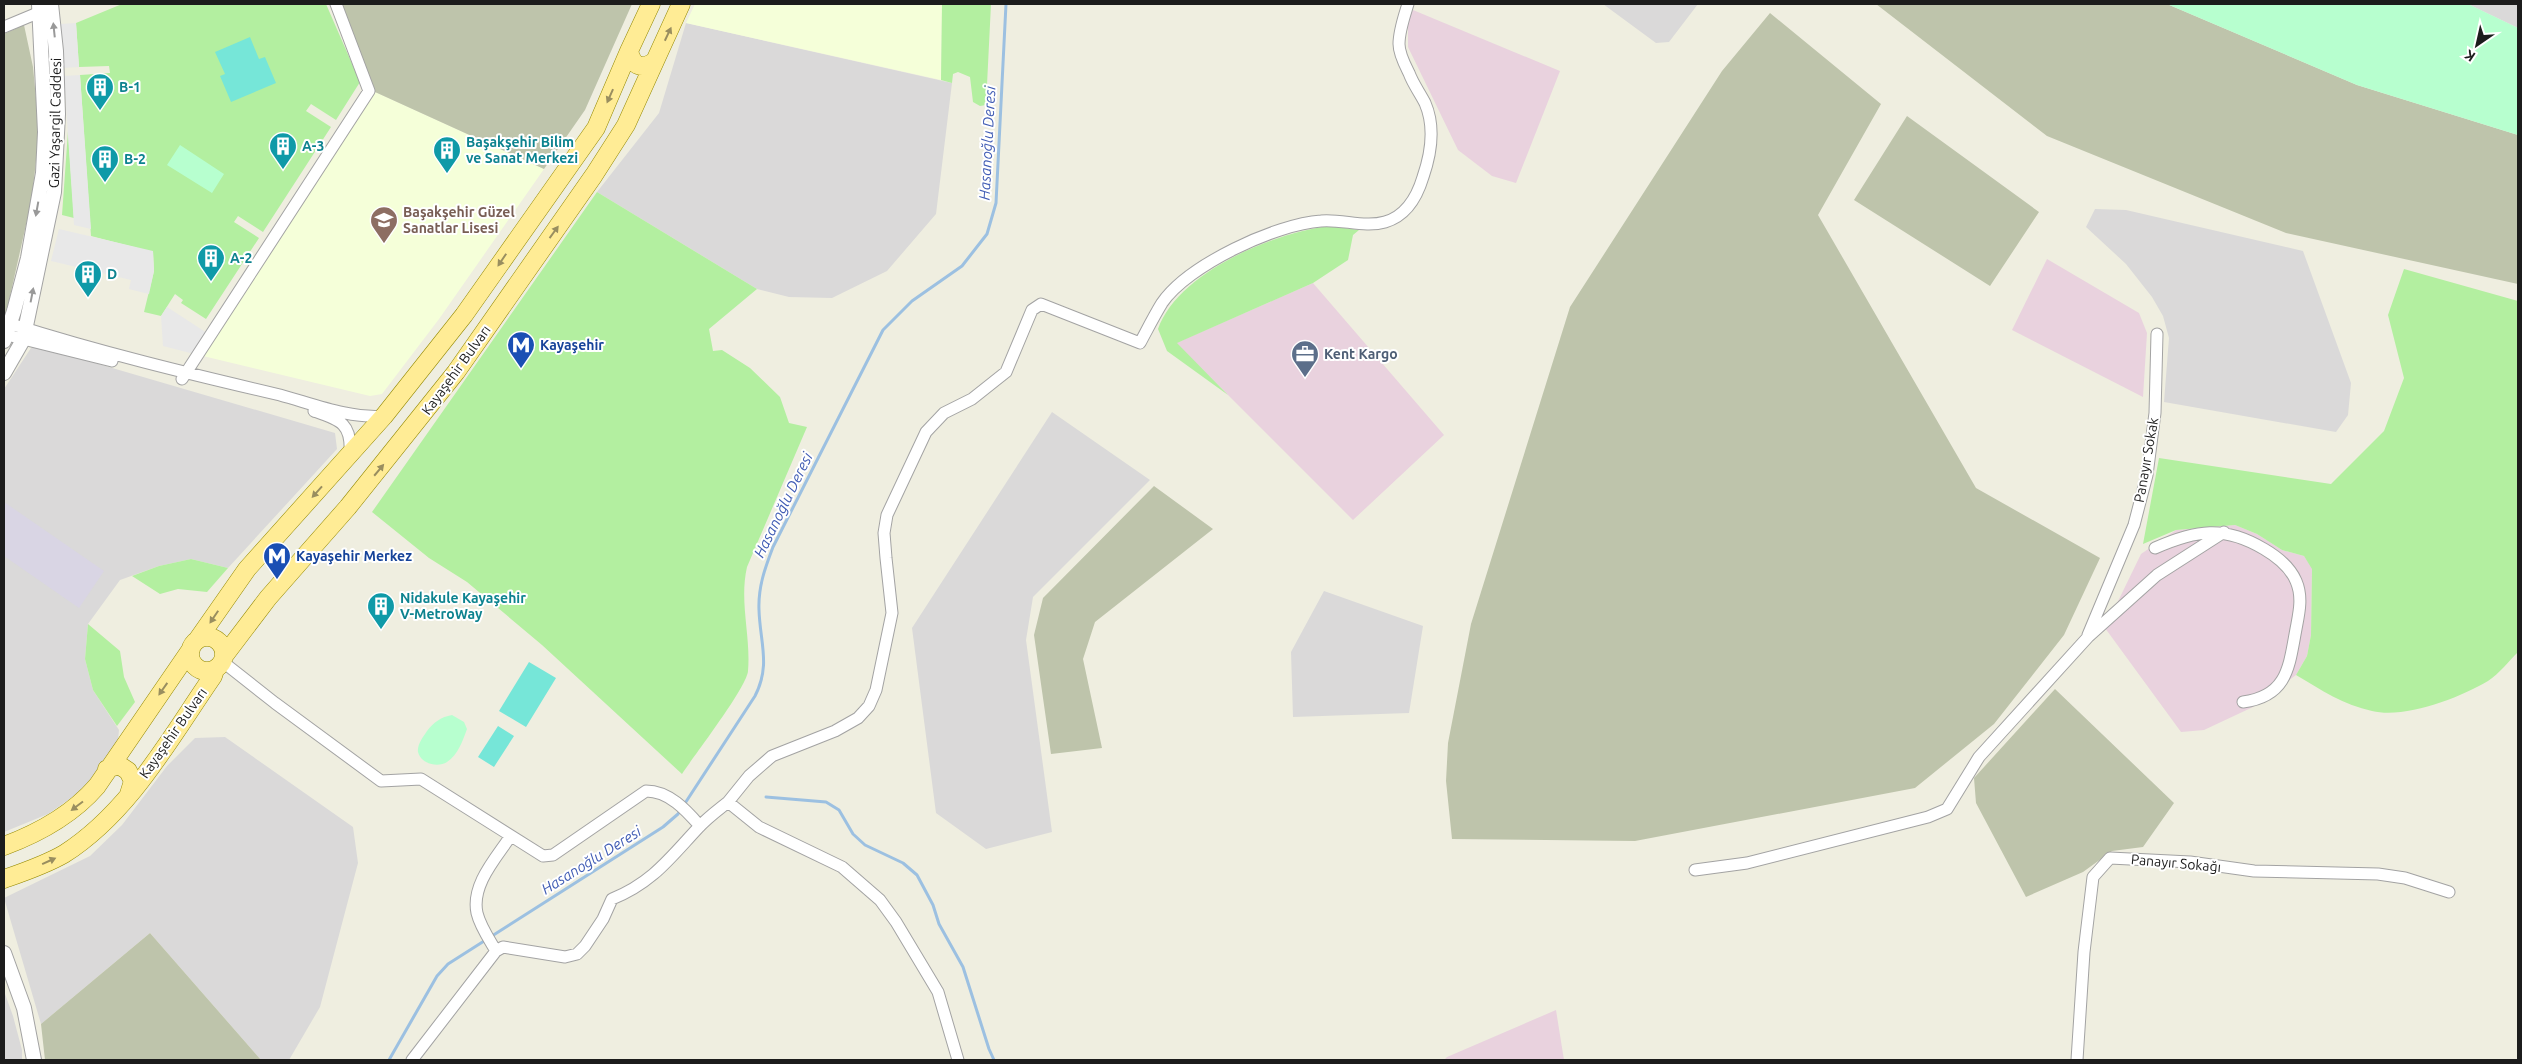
<svg xmlns="http://www.w3.org/2000/svg" width="2522" height="1064" viewBox="0 0 2522 1064" font-family="Ubuntu,sans-serif">
  <style>
    .residential { fill: #dad9d9 }
    .industrial { fill: #e9d2de }
    .education { fill: #f5ffd9 }
    .construction { fill: #bec4ab }
    .grass { fill: #b3efa0 }
    .park { fill: #b7ffcf }
    .pitch { fill: #76e6d8 }
    .parking { fill: #e8e8e8 }
    .plaza { fill: #d9d5e4 }
    .lines { fill: none; stroke-linecap: round; stroke-linejoin: round }
    .stream { stroke: #9cc0e1; stroke-width: 3 }
    .minor-casing { stroke: #a3a3a3; stroke-width: 13 }
    .tertiary-casing { stroke: #a3a3a3; stroke-width: 16 }
    .primary-casing { stroke: #948900; stroke-width: 19 }
    .minor { stroke: #fff; stroke-width: 11 }
    .tertiary { stroke: #fff; stroke-width: 14 }
    .primary { stroke: #ffec95; stroke-width: 18 }
    .oneway { fill: #999 }
    .oneway2 { fill: #998e5f }
    .labels { text-anchor: middle; dominant-baseline: central; stroke-width: 4; stroke-linejoin: round; paint-order: stroke }
    .culture-label { font-size: 14px; font-weight: bold; fill: #0d838f; stroke: #fff; text-anchor: start }
    .street-label { font-size: 14px; fill: #1c1c1c; stroke: #fff }
    .education-label { font-size: 14px; font-weight: bold; fill: #785e54; stroke: #fff; text-anchor: start }
    .transit-label { font-size: 14px; font-weight: bold; fill: #164399; stroke: #fff; text-anchor: start }
    .service-label { font-size: 14px; font-weight: bold; fill: #4e5e75; stroke: #fff; text-anchor: start }
    .water-label { font-size: 15px; font-style: italic; fill: #405cb4; stroke: #fff }
  </style>
  <rect width="100%" height="100%" fill="#efeee0"/>
  <path class="residential" d="M1603,4H1698L1669,42L1656,43Z
    M2468,4H2518V28Z
    M686,23L952,83L936,214L887,271L832,298L789,297L757,289L597,192L659,113Z
    M2095,209L2126,210L2303,251L2351,383L2348,415L2336,432L2164,402L2169,338L2163,316L2152,297L2126,264L2086,227Z
    M37,346L335,433L337,449L228,568L191,559L159,566L120,580L88,624L85,659L93,690L119,730L118,740L98,773L74,796L48,814L4,832V389L31,348Z
    M1052,412L1150,480L1033,597L1026,640L1052,832L986,849L936,813L912,628Z
    M1324,591L1423,626L1409,713L1293,717L1291,652Z
    M225,737L353,827L358,863L320,1007L289,1060H261L150,933L41,1024L4,898L90,856L122,825L167,766L195,738Z
    M4,991L13,1016L22,1050V1060H4Z"/>
  <path class="industrial" d="M1413,10L1560,71L1516,183L1492,176L1458,150L1408,47V19Z
    M2047,259L2139,313L2147,333L2143,397L2012,330Z
    M1313,283L1444,435L1353,520L1176,343Z
    M2235,525L2257,534L2282,550L2304,556L2312,568L2311,635L2307,656L2296,675L2253,707L2204,730L2181,732L2105,628L2141,554L2176,530Z
    M1556,1010L1564,1060H1444L1447,1057Z"/>
  <path class="education" d="M695,4H942L941,80L686,23Z
    M375,92L544,169L439,319L382,394L370,396L203,356Z"/>
  <path class="construction" d="M341,4H632L585,110L544,169L375,92Z
    M1876,4H2167L2357,85L2518,135V284L2286,233L2047,136Z
    M1770,13L1881,104L1818,215L1976,488L2100,558L2064,635L1994,724L1915,788L1635,841L1452,839L1446,781L1448,743L1471,624L1570,307L1722,71Z
    M24,25L33,67L37,109V151L32,198L4,323V34Z
    M1907,116L2039,212L1990,286L1854,200Z
    M1154,486L1213,529L1095,622L1083,659L1102,748L1051,754L1034,635L1043,598Z
    M2055,689L2174,803L2143,847L2112,851L2083,872L2026,897L1976,803L1974,778Z
    M150,933L261,1060H45L41,1024Z"/>
  <path class="grass" d="M122,4H326L360,82L336,120L311,104L306,111L331,127L263,232L238,216L234,222L259,238L206,319L181,303L183,300L175,294L161,316L144,312L154,271L153,252L91,236L80,75L110,73L109,66L79,67L76,23Z
    M942,4H991L986,105L980,106L973,102L970,77L958,72L953,74L952,83L941,80Z
    M68,131L74,218L62,215Z
    M597,192L757,289L709,329L713,351L722,350L750,368L780,397L789,423L807,427L747,567C739,602 751,636 748,671C747,687 694,756 682,774L542,645L467,582L429,558L372,512Z
    M1330,226L1359,230L1353,235L1348,260L1313,283L1177,343L1228,395L1167,351L1158,329C1178,272 1275,232 1330,226Z
    M2404,269L2518,301V652C2509,661 2499,674 2488,681C2459,698 2405,719 2372,711C2344,705 2321,690 2296,675L2307,656L2311,635L2312,569L2304,556L2282,550L2257,534L2235,525L2176,530L2143,544L2159,458L2331,484L2384,431L2404,378L2388,315Z
    M191,559L228,568L207,592L178,589L160,594L132,576L159,566Z
    M88,624L120,651L124,677L135,702L117,726L93,690L85,659Z"/>
  <path class="park" d="M2167,4H2468L2518,28V135L2357,85Z
    M180,145L224,174L212,193L167,165Z
    M452,715L464,722L467,729C463,740 458,755 447,762C438,768 421,764 418,752C417,745 423,737 427,731C434,722 441,717 452,715Z"/>
  <path class="pitch" d="M250,37L259,59L265,57L276,83L231,102L220,76L225,74L215,52Z
    M529,662L556,678L526,727L499,711Z
    M498,726L514,736L494,767L478,757Z"/>
  <path class="parking" d="M76,23L79,67L63,68L60,24Z
    M80,75L91,229L74,225L64,76Z
    M59,229L153,251L154,271L149,294L129,289L131,280L51,261Z
    M167,307L210,335L198,355L163,346L161,316Z"/>
  <path class="plaza" d="M4,502L104,571L79,608L4,556Z"/>
  <g class="lines">
    <path class="stream" d="M766,797L826,802L839,810L853,834L865,845L903,863L917,875L933,905L939,924L963,967L989,1049L994,1060
      M389,1060L437,976L448,964L663,827L678,814L755,696C771,665 760,643 759,610C758,587 765,568 773,547L883,330L912,301L962,266L987,234L996,203L1006,4"/>
    <g class="minor-casing">
      <path id="minor" d="M4,27L40,12
        M11,324C99,352 190,374 280,395C313,404 350,419 384,416
        M7,335L112,361
        M182,379L369,91L336,4
        M314,411C340,420 352,423 350,454
        M2155,548C2196,530 2224,525 2264,549C2276,556 2290,567 2296,581C2303,597 2299,613 2296,629C2289,666 2288,696 2243,702
        M2088,635L2134,525L2147,475L2155,413L2157,334
        M223,662L275,703L381,781L421,779L543,856L553,855L646,791C669,791 686,810 700,826
        M728,802L749,776L772,756L835,731L858,718L869,706L876,690L892,613L886,558L884,533L887,515L926,432L944,413L972,399L1006,372L1032,310L1041,304L1140,343C1147,330 1154,316 1162,303C1188,265 1276,224 1321,221C1342,219 1365,228 1385,222C1406,216 1417,197 1423,177C1431,154 1435,126 1425,103C1420,93 1413,84 1409,73C1405,65 1399,54 1399,44C1399,31 1404,17 1408,4
        M1695,870L1747,863L1928,817L1947,809L1979,757L2088,637L2157,575L2224,532
        M496,951C489,939 480,926 477,913C471,885 496,858 510,837
        M412,1060L496,951L503,947L565,957L577,954L585,946L603,919L612,899C652,883 670,858 698,828C707,818 718,810 728,802L759,827L842,867L880,900L896,922L938,992L958,1060
        M2077,1060L2084,952L2093,877L2110,858L2190,862L2254,871L2378,874L2405,878L2449,892"/>
    </g>
    <g class="tertiary-casing">
      <path id="tertiary" d="M4,341L14,311L28,258L43,173L45,132L39,4
        M4,373L23,340L54,192L58,114L56,51L51,4
        M4,953L24,1008L34,1060"/>
    </g>
    <g class="primary-casing">
      <path id="primary" d="M651,4L629,51C633,67 642,70 655,61L681,4
        M190 654a17 17 0 1 1 34 0a17 17 0 1 1-34 0Z
        M198,639L247,569L384,416L464,315L596,128L629,51
        M224,656L268,598L348,507L456,372L594,175L626,125L655,61
        M107,769L119,765L128,771L133,781L129,794
        M4,846C39,833 72,815 97,786L191,649
        M4,879C24,872 45,865 64,854C130,812 170,738 213,676L215,670"/>
    </g>
    <use href="#minor" class="minor"/>
    <use href="#tertiary" class="tertiary"/>
    <use href="#primary" class="primary"/>
  </g>
  <defs><path id="oneway-solid" d="M-6-.8H1V-3.2L6.5 0L1 3.2V.8H-6Z" transform="scale(1.25)"/></defs>
  <g class="oneway">
    <use href="#oneway-solid" transform="translate(54 30) rotate(-96)"/>
    <use href="#oneway-solid" transform="translate(37 209) rotate(100)"/>
    <use href="#oneway-solid" transform="translate(32 295) rotate(-79)"/>
  </g>
  <g class="oneway2">
    <use href="#oneway-solid" transform="translate(668 34) rotate(-65)"/>
    <use href="#oneway-solid" transform="translate(610 96) rotate(114)"/>
    <use href="#oneway-solid" transform="translate(554 232) rotate(-54)"/>
    <use href="#oneway-solid" transform="translate(502 260) rotate(124)"/>
    <use href="#oneway-solid" transform="translate(379 470) rotate(-50)"/>
    <use href="#oneway-solid" transform="translate(317 492) rotate(132)"/>
    <use href="#oneway-solid" transform="translate(214 617) rotate(124)"/>
    <use href="#oneway-solid" transform="translate(163 689) rotate(125)"/>
    <use href="#oneway-solid" transform="translate(77 806) rotate(143)"/>
    <use href="#oneway-solid" transform="translate(49 861) rotate(-24)"/>
  </g>
  <defs>
    <g id="building-pin" transform="scale(1.4375)"><path d="M0 17L-7.5 6A9.5 9.5 0 1 1 7.5 6Z" fill="#0f9aa8" stroke="#fff"/><path d="M-4-6H4V6H1V3H-1V6H-4ZM-2.5-4.3h1.7v1.8h-1.7ZM.8-4.3h1.7v1.8H.8ZM-2.5-1h1.7V.8h-1.7ZM.8-1h1.7V.8H.8Z" fill="#fff"/></g>
    <g id="school-pin" transform="scale(1.4375)"><path d="M0 17L-7.5 6A9.5 9.5 0 1 1 7.5 6Z" fill="#8d6e63" stroke="#fff"/><path d="M0-5L7-2L0 1L-7-2ZM-4 1L0 2.5L4 1V4Q0 6-4 4Z" fill="#fff"/></g>
    <g id="metro-pin" transform="scale(1.4375)"><path d="M0 17L-7.5 6A9.5 9.5 0 1 1 7.5 6Z" fill="#1a4fb4" stroke="#fff"/><path d="M-5.5 5V-5H-3L0 0L3-5H5.5V5H3V-.5L0 4L-3-.5V5Z" fill="#fff"/></g>
    <g id="office-pin" transform="scale(1.4375)"><path d="M0 17L-7.5 6A9.5 9.5 0 1 1 7.5 6Z" fill="#5c6f8a" stroke="#fff"/><path d="M-6-3h4V-5.5h4V-3h4V5H-6ZM-1-4.5V-3h2v-1.5ZM-6 0V1H6V0Z" fill="#fff"/></g>
  </defs>
  <g fill-rule="evenodd">
    <use href="#building-pin" x="100" y="87"/>
    <use href="#building-pin" x="283" y="146"/>
    <use href="#building-pin" x="447" y="150"/>
    <use href="#building-pin" x="105" y="159"/>
    <use href="#school-pin" x="384" y="220"/>
    <use href="#building-pin" x="211" y="258"/>
    <use href="#building-pin" x="88" y="274"/>
    <use href="#metro-pin" x="521" y="345"/>
    <use href="#office-pin" x="1305" y="354"/>
    <use href="#metro-pin" x="277" y="556"/>
    <use href="#building-pin" x="381" y="606"/>
  </g>
  <g class="labels">
    <g class="culture-label">
      <text x="119" y="87">B-1</text>
      <text x="466" y="142">Başakşehir Bilim<tspan x="466" dy="16">ve Sanat Merkezi</tspan></text>
      <text x="302" y="146">A-3</text>
      <text x="124" y="159">B-2</text>
      <text x="230" y="258">A-2</text>
      <text x="107" y="274">D</text>
      <text x="400" y="598">Nidakule Kayaşehir<tspan x="400" dy="16">V-MetroWay</tspan></text>
    </g>
    <g class="street-label">
      <text transform="translate(55 123) rotate(-89)">Gazi Yaşargil Caddesi</text>
      <text transform="translate(456 370) rotate(-54)">Kayaşehir Bulvarı</text>
      <text transform="translate(2146 460) rotate(-80)">Panayır Sokak</text>
      <text transform="translate(173 733) rotate(-55)">Kayaşehir Bulvarı</text>
      <text transform="translate(2176 863) rotate(5)">Panayır Sokağı</text>
    </g>
    <g class="education-label">
      <text x="403" y="212">Başakşehir Güzel<tspan x="403" dy="16">Sanatlar Lisesi</tspan></text>
    </g>
    <g class="transit-label">
      <text x="540" y="345">Kayaşehir</text>
      <text x="296" y="556">Kayaşehir Merkez</text>
    </g>
    <g class="service-label">
      <text x="1324" y="354">Kent Kargo</text>
    </g>
    <g class="water-label">
      <text transform="translate(987 143) rotate(-87)">Hasanoğlu Deresi</text>
      <text transform="translate(783 505) rotate(-64)">Hasanoğlu Deresi</text>
      <text transform="translate(591 860) rotate(-32)">Hasanoğlu Deresi</text>
    </g>
  </g>
  <rect width="2522" height="1064" fill="none" stroke="#1c1c1c" stroke-width="10"/>
  <g transform="translate(2477 45) rotate(214)" stroke="#ffffff" stroke-width="4" paint-order="stroke">
  <path d="M0-4L9 19L0 12L-9 19Z" fill="#1c1c1c"/>
  <text y="-8" font-size="14" font-weight="bold" text-anchor="middle" fill="#1c1c1c">K</text>
  </g>
</svg>
